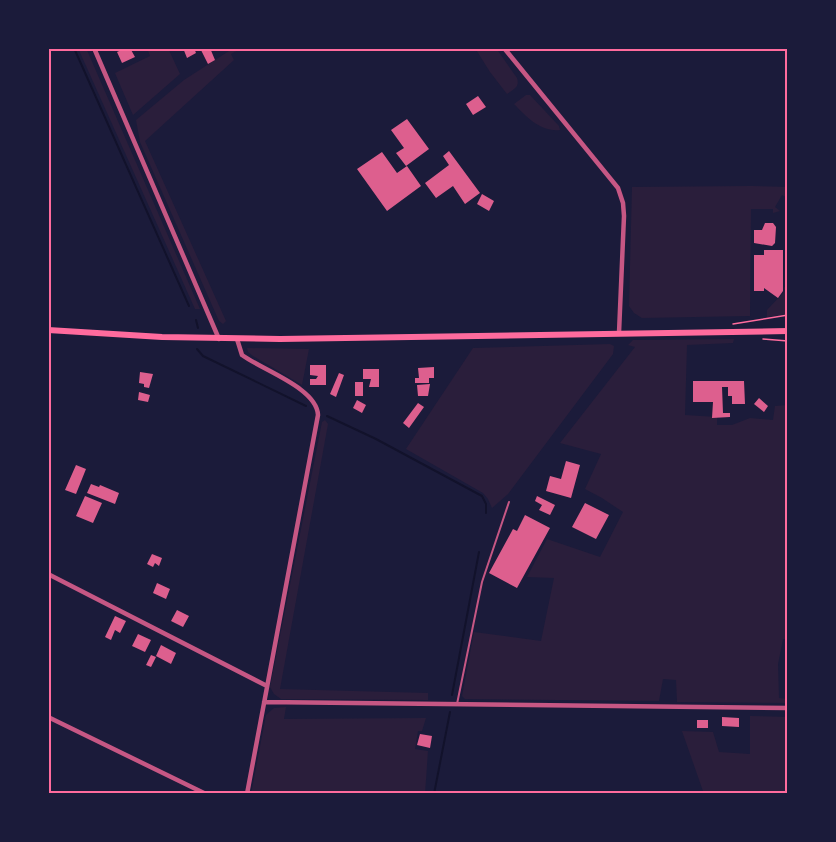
<svg xmlns="http://www.w3.org/2000/svg" width="836" height="842" viewBox="0 0 836 842" font-family="Barlow,sans-serif">
  <style>
    .green { fill: #2a1e3b }
    .lines { fill: none; stroke-linecap: round; stroke-linejoin: round }
    .stream { stroke: #12122b; stroke-width: 2 }
    .building { fill: #dd5f8e }
    .path { stroke: #ff6b9d; stroke-width: 1.5 }
    .service { stroke: #c65784; stroke-width: 2 }
    .minor { stroke: #c65784; stroke-width: 4.5 }
    .secondary { stroke: #ff6b9d; stroke-width: 6 }
    .neatline { fill: none; stroke: #ff6b9d; stroke-width: 2 }
  </style>
  <rect width="100%" height="100%" fill="#1b1b3a"/>
  <path class="green" d="M78,48H86L200,309H195Z
    M147,48H168L180,74L133,115L115,73L150,56Z
    M227,48H242L231,54L234,60L145,141L226,321L223,324L219,321L140,142L136,120L184,80L229,51Z
    M475,48H496L517,78C520,87 514,89 507,94L490,72Z
    M526,95H530L559,126L560,130C540,132 527,117 514,104Z
    M751,186L788,187V198L782,195L775,207L780,211L773,213V209H751L750,316L642,318L634,313L629,306L632,187Z
    M788,283V314L767,317V310L785,291L784,288Z
    M734,339L733,343L687,345L685,415L717,417V425H732L750,418L773,420L775,406L788,405V639H783L778,664L779,698L788,699V703L677,702L676,680L663,679L659,701L465,699L462,696L474,632L541,641L554,578L527,577L547,539L600,557L623,512L602,498L585,489L601,454L560,443L635,347L628,345L633,340Z
    M610,344L614,346L613,354L508,494L492,508L488,499L483,493L406,449L473,348Z
    M247,348L309,349L302,385L253,356L248,352Z
    M325,420L328,424L280,689L428,693V700L281,699L274,694L270,687L322,422Z
    M286,707L284,719L426,718L422,731H418L415,749L428,751L425,794H251L266,715L274,708Z
    M750,716L788,717V794H704L682,731L713,732L719,752L750,754Z"/>
  <g class="lines">
    <path class="stream" d="M74,48L189,306
      M196,320L198,328
      M197,349L203,356L306,406
      M327,416L376,439L482,496L486,504V513
      M452,695L479,552
      M434,794L450,712"/>
  </g>
  <path class="building" d="M126,48H130L135,57L122,63L117,52Z
    M183,48H194L196,53L187,58Z
    M207,48H210L215,60L208,64L201,50Z
    M478,96L486,107L473,115L466,104Z
    M407,119L429,149L406,166L396,153L404,148L391,130Z
    M449,151L480,193L465,204L453,186L436,198L425,183L449,165L443,156Z
    M382,152L397,173L407,166L421,186L387,211L357,169Z
    M482,194L494,201L489,211L477,204Z
    M765,223H773L776,227L775,243L772,246L754,243V230H762Z
    M764,250H783V291L778,298L764,288V291H754V255H764Z
    M310,365H326V385H310V379H316L318,376L310,375Z
    M434,367V378H429V383H415V378H419L418,368Z
    M363,369H379V387H369L371,379H363Z
    M140,372L153,374L149,388L144,387V384L139,383Z
    M339,373L344,375L336,397L330,394Z
    M693,381H744L745,404H732V396H728V387H722L723,413H730V417L712,418L713,402H693Z
    M355,382H363V396H355Z
    M430,384L428,396H418L417,385Z
    M139,392L150,395L148,402L138,400Z
    M759,398L768,406L764,412L754,404Z
    M357,400L366,405L362,413L353,408Z
    M418,403L424,407L409,428L403,423Z
    M566,461L580,465L571,498L546,491L550,476L561,479Z
    M76,465L86,469L76,494L65,490Z
    M91,484L99,487L100,485L119,493L115,504L87,493Z
    M85,496L102,503L93,523L76,516Z
    M537,496L555,505L550,515L539,510L542,505L535,501Z
    M585,503L609,515L596,539L572,527Z
    M525,515L550,528L517,588L489,573L513,529L517,531Z
    M152,554L162,558L159,566L155,563L153,567L147,564Z
    M157,583L170,589L166,599L153,593Z
    M177,610L189,616L183,627L171,621Z
    M115,616L126,621L120,633L115,630L111,640L105,637Z
    M138,634L151,640L145,652L132,646Z
    M161,645L176,653L171,664L156,656Z
    M151,655L156,657L151,667L146,665Z
    M722,717L739,718V727L722,726Z
    M697,720H708V728H697Z
    M420,734L432,736L430,748L417,745Z"/>
  <g class="lines">
    <path class="path" d="M733,324L788,315
      M763,339L788,341"/>
    <path class="service" d="M457,704L482,582L509,502"/>
    <path class="minor" d="M94,48L219,339
      M504,48L618,188L623,203L624,216L619,333
      M237,339L242,355C262,370 317,388 318,415L247,794
      M48,574L267,686
      M264,702L788,708
      M48,717L206,794"/>
    <path class="secondary" d="M48,330L162,337L280,339L788,331"/>
  </g>
  <rect width="836" height="842" fill="none" stroke="#1b1b3a" stroke-width="99"/>
  <rect x="50" y="50" width="736" height="742" class="neatline"/>
</svg>
